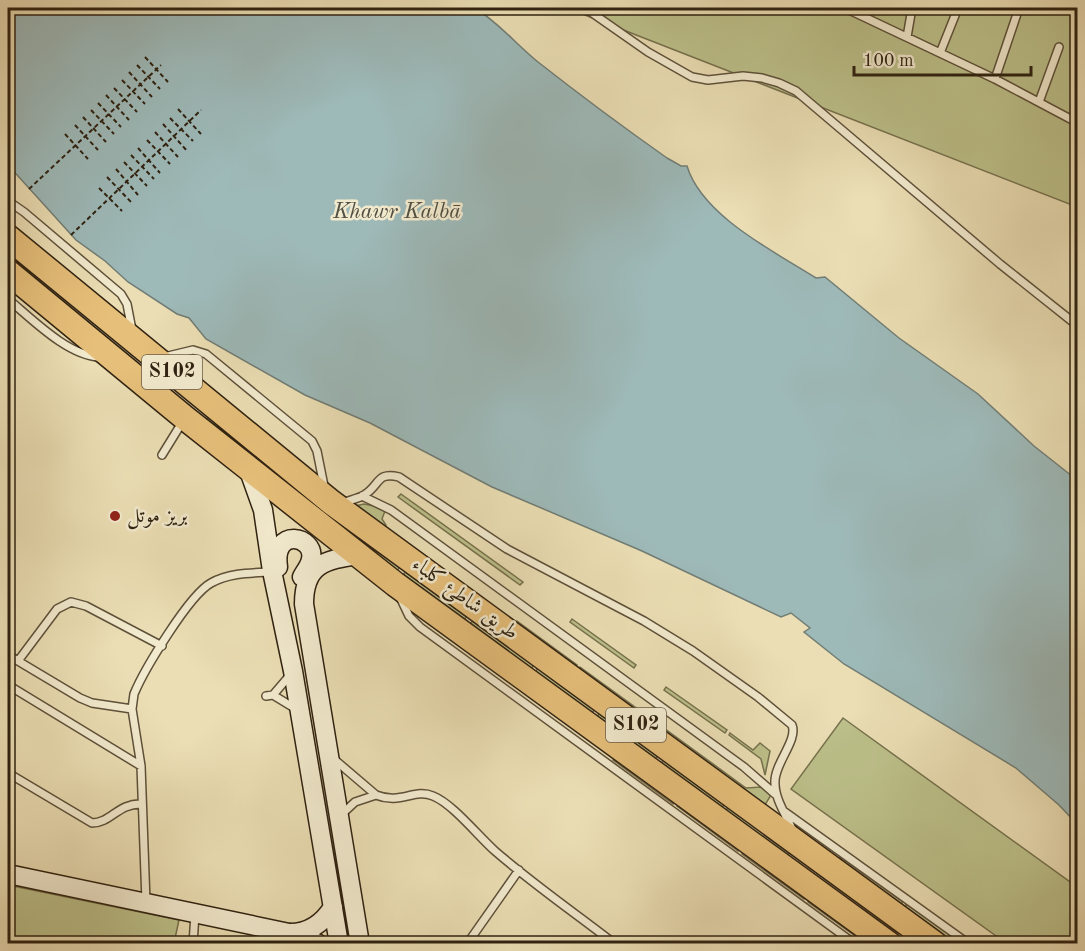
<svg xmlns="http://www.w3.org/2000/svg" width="1085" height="951" viewBox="0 0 1085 951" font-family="'Old Standard TT',Amiri,serif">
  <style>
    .green { fill: #bcc08a; stroke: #76714e; stroke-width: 1.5 }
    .water { fill: #9db9b8; stroke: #717d75; stroke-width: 1.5 }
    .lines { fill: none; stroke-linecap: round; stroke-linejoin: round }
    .lane-casing { stroke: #5e513a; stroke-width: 10 }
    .secondary-casing { stroke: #2f2211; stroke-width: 21 }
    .highway-casing { stroke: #2f2211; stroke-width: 27 }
    .path { stroke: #2f2211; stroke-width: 2; stroke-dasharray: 4.5 3; stroke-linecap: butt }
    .lane { stroke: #f2eace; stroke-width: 7 }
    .secondary { stroke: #f2eace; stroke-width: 18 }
    .highway { stroke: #e6bf7a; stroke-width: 24 }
    .poi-dot { fill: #8f2418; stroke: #f2eace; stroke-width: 2 }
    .labels { text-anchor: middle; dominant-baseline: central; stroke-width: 5; stroke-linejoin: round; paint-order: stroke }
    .shield { fill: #f2eace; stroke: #6a5e4a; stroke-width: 1.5 }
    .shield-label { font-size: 20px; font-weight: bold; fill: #2f2211 }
    .poi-label { font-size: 21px; fill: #2f2211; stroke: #f2eace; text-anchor: start }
    .street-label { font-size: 21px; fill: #2f2211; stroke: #f2eace }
    .water-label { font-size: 22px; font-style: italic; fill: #504f43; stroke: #f2eace }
  </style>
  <rect width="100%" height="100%" fill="#ebdeb4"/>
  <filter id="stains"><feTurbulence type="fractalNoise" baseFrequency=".00333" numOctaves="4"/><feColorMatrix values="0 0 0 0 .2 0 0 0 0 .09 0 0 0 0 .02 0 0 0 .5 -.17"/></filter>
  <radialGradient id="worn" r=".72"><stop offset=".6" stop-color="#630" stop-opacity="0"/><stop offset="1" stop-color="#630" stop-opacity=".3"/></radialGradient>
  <path class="green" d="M567,8H1077V207Z
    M209,417L274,470L271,474L205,421Z
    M278,474L400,567L397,571L275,478Z
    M401,494L523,582L520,585L398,497Z
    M364,504L374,506L385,511L382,519L386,525L383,527L355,506Z
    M406,571L467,616L464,620L403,575Z
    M572,619L636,665L634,668L570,622Z
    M474,620L534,665L531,669L470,624Z
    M517,621L577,665L575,668L515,624Z
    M580,667L642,712L639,715L578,670Z
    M538,668L595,709L592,713L535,672Z
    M666,687L727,730L725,733L664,690Z
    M600,712L658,756L655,760L597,717Z
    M646,715L746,788L762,787L771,795L765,805L644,718Z
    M843,718L1077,887V943H1006L791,789Z
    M730,733L753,750L760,743L770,751L765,775L761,759L729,735Z
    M615,757L675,801L673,804L613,760Z
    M664,759L725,804L721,808L661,764Z
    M678,804L740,849L738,851L677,806Z
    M729,807L790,852L787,856L725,811Z
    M743,851L806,897L804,899L742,854Z
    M840,857L903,902L900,905L838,860Z
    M8,885L179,920L174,943H8Z
    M809,899L869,943H865L808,902Z
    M906,904L961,943H954L904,908Z"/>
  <path class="water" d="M8,8H475C499,23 516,44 538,62C580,95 623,127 667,158L681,166H687C702,216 775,252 816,278L825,277L899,338L978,394L1034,446L1077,480V824L1059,805L1016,768L844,664L804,632L810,628L791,613L781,617L642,551L492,487L370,423L305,395L206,339L189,318L177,314L128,282L105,261L76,240L8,165Z"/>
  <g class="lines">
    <g class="lane-casing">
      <path id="lane" d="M585,8L648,52L692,77L708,80L743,76L762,78L779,83L796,91L1000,264L1078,326
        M845,8L995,79L1078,123
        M907,37L912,8
        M940,53L958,8
        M995,79L1019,8
        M1039,102L1059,47
        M8,201L24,212L121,294L127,304L132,330
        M8,299C32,319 68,356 100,357
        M164,357L193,350L206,354L312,441L317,451L324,486
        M162,455L183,421
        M362,496L391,510L744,767L775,794
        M342,503C349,500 358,499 364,495C380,486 376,471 399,477L507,549L644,621L693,651L758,697L792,725C798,740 775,763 775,781C774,798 786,815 792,829
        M400,597L409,616L420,627L855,944
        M8,655L80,698L92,703L132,709
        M18,661L57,609L71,602L86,606L162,646
        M8,685L141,766
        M273,695L291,674
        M266,696L273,695L296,709
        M335,760L376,795C401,805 414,788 433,796C453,804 478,836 495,851C533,884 575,913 615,944
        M8,773L92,823C111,823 118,803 142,804
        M785,812L969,944
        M342,814L355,802L376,795
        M146,902L141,766L132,709L134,694C144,670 189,595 211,583C229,573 250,573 270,572
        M193,944L195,914
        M467,944L519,870"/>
    </g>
    <g class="secondary-casing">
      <path id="secondary" d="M248,468L263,510L272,571L293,671L339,944
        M358,555C325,560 304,564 304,604L360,944
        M278,567C272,526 316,536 311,559C310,566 305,571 302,577
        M8,874L289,933L319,944
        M290,933C309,933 323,923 333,907"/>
    </g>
    <g class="highway-casing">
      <path id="highway" d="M8,237L331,502L935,944
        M8,272L185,418L395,584L889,944"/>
    </g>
    <path class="path" d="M145,57L168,82
      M137,65L160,89
      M129,72L152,97
      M122,80L145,104
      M114,88L137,112
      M106,95L129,120
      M98,103L121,127
      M178,109L201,134
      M91,110L114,134
      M83,117L106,142
      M170,118L193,141
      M163,124L188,152
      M75,125L98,150
      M155,132L178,157
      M65,134L88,159
      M147,140L170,164
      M138,148L160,173
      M131,155L154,179
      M124,162L147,186
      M116,169L138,195
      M107,177L131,202
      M99,188L122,211
      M29,189L161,65
      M71,235L201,110"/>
    <use href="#lane" class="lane"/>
    <use href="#secondary" class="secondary"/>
    <use href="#highway" class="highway"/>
  </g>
  <circle class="poi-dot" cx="115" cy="516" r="6"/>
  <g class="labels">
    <g class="shield">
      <rect x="142" y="355" width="60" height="34" rx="4.5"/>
      <rect x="606" y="708" width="60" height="34" rx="4.5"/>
    </g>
    <g class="shield-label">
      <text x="172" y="372">S102</text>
      <text x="636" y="725">S102</text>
    </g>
    <g class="poi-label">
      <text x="127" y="516">بريز موتل</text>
    </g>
    <g class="street-label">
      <text transform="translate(465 599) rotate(36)">طريق شاطئ كلباء</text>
    </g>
    <g class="water-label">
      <text x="397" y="212">Khawr Kalbā</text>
    </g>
  </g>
  <rect width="1085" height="951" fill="none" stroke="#ebdeb4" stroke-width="30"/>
  <rect x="9" y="9" width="1067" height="933" fill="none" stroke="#2f2211" stroke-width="3"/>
  <rect x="15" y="15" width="1055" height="921" fill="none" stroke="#2f2211" stroke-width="1.5"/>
  <path d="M854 66v9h177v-9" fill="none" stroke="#2f2211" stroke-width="3"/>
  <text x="863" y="66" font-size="18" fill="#2f2211" stroke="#f2eace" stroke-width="4.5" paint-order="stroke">100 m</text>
  <rect width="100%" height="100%" filter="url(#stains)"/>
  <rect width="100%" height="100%" fill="url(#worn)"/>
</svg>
